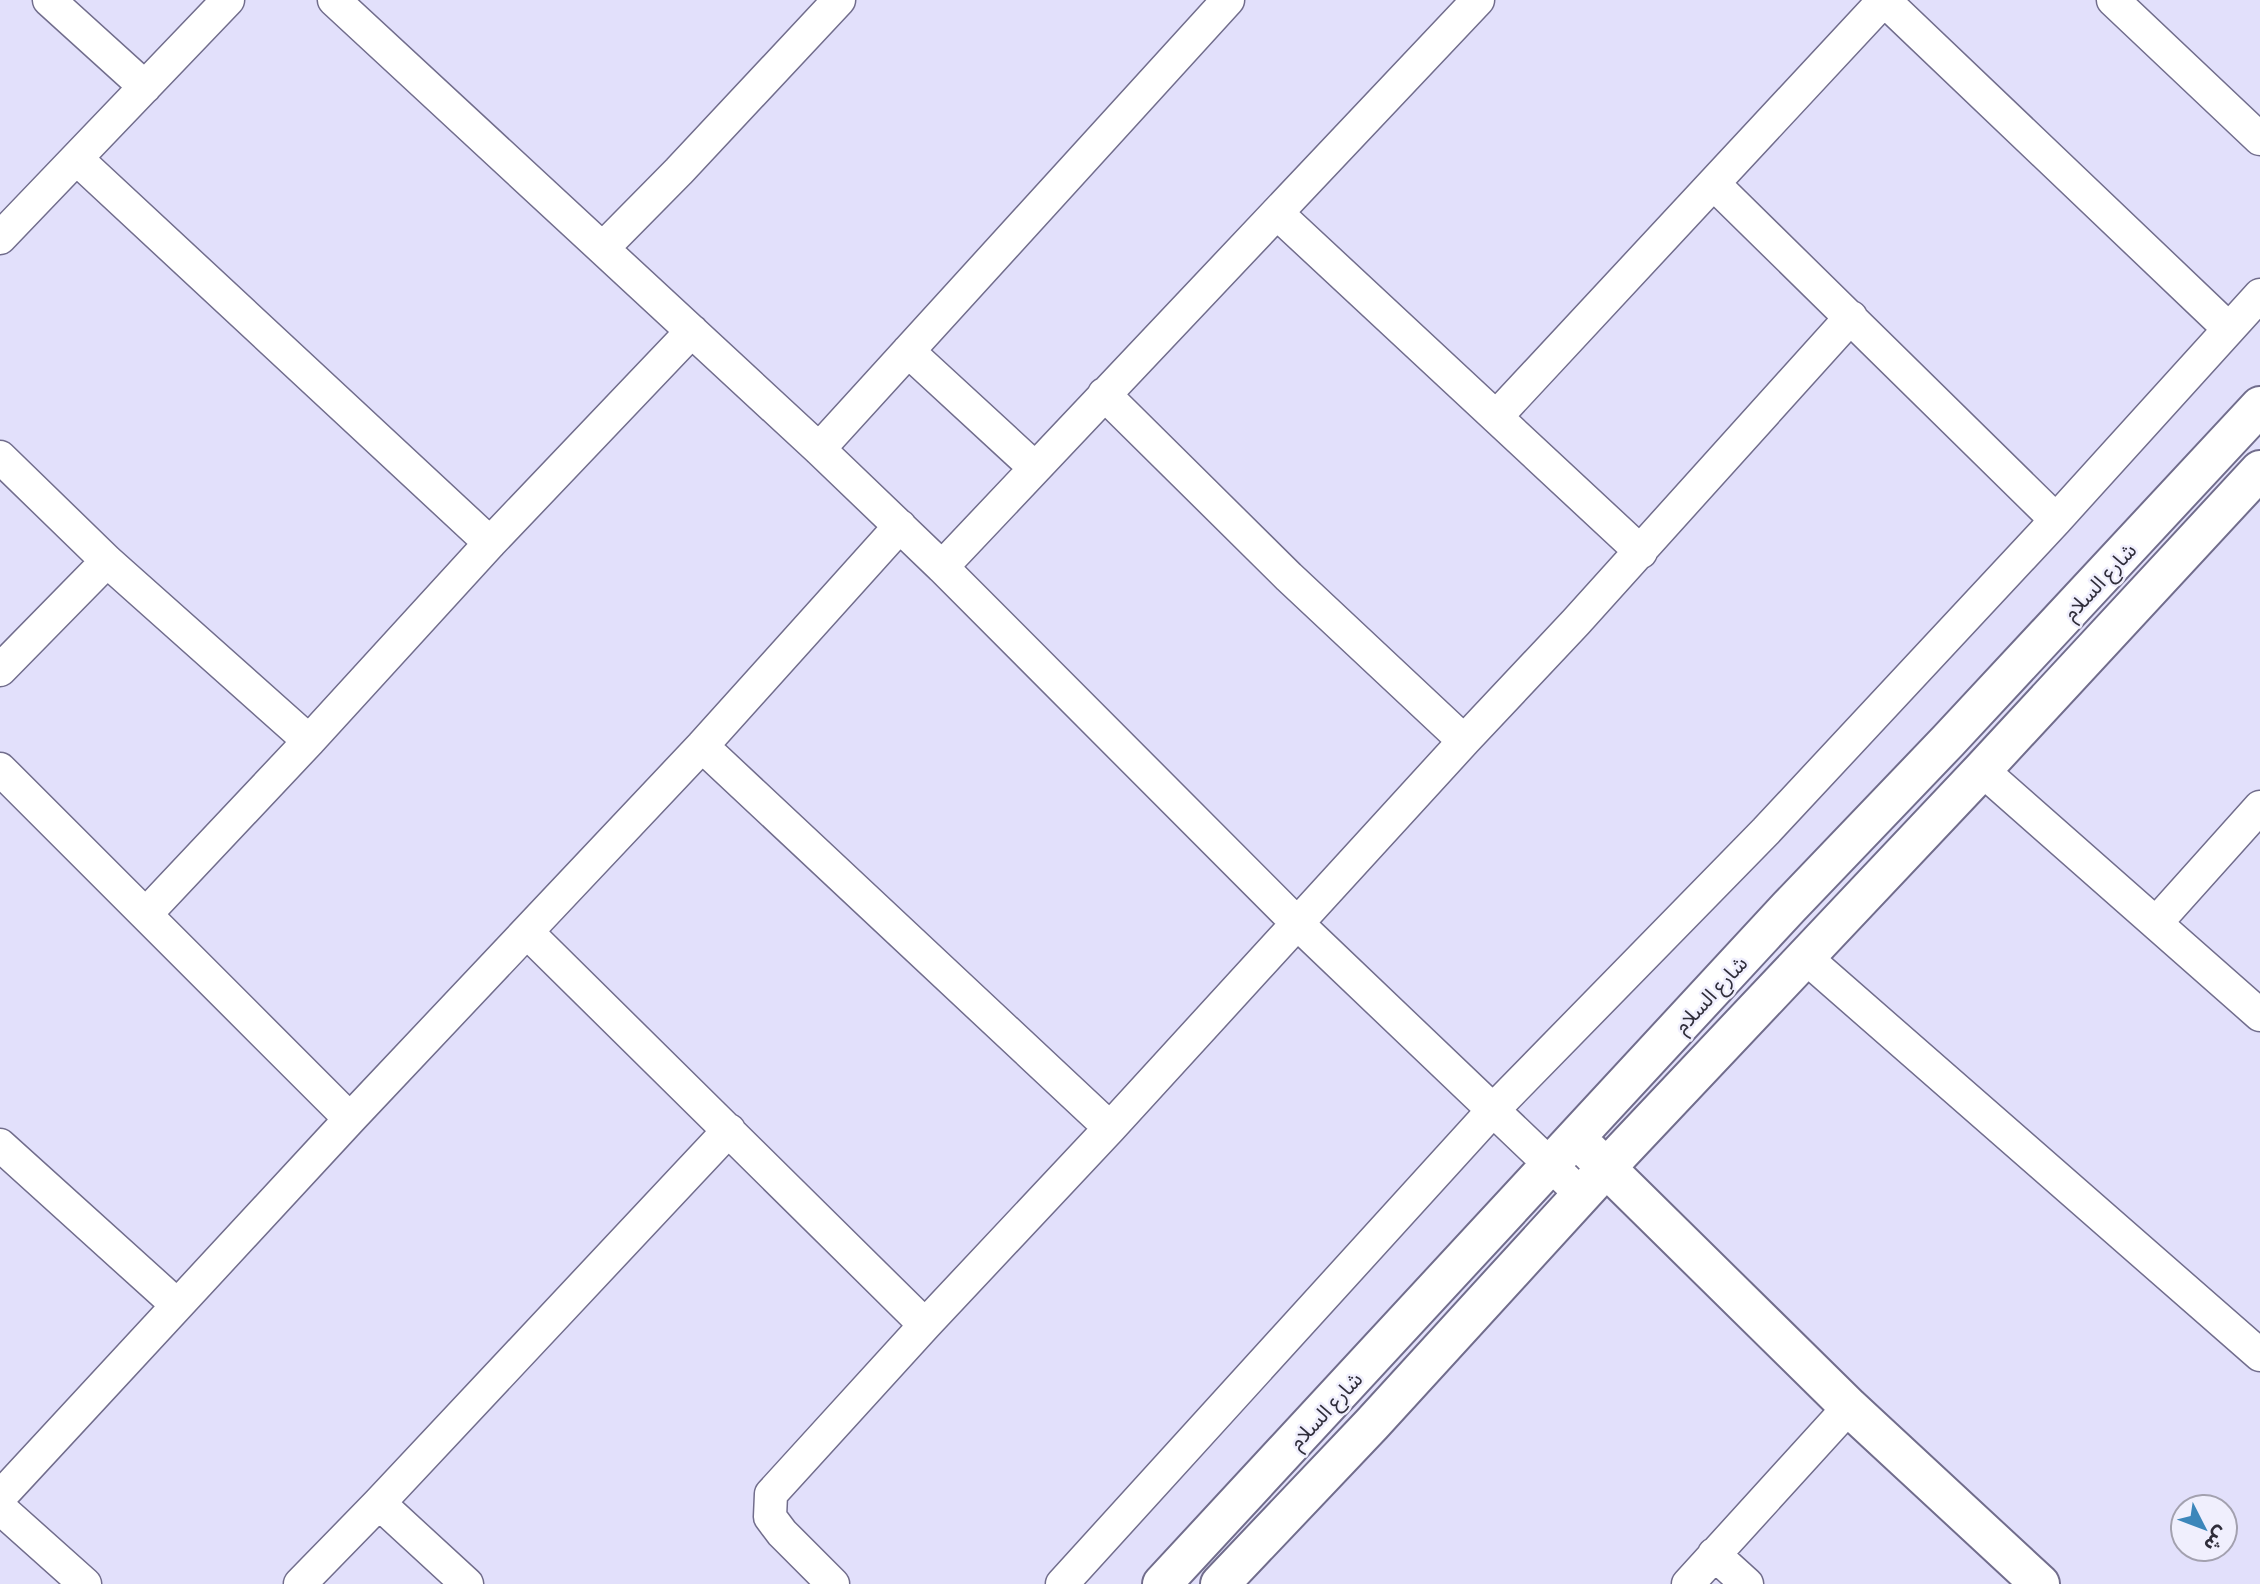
<svg xmlns="http://www.w3.org/2000/svg" width="2260" height="1584" viewBox="0 0 2260 1584" font-family="Literata,'Noto Sans Arabic',serif">
  <style>
    .lines { fill: none; stroke-linecap: round; stroke-linejoin: round }
    .street-casing { stroke: #716d8c; stroke-width: 35 }
    .secondary-casing { stroke: #716d8c; stroke-width: 42 }
    .street { stroke: #fff; stroke-width: 32 }
    .secondary { stroke: #fff; stroke-width: 38 }
    .labels { text-anchor: middle; dominant-baseline: central; stroke-width: 5; stroke-linejoin: round; paint-order: stroke }
    .street-label { font-size: 21px; fill: #2f2d3a; stroke: #f0effd }
  </style>
  <rect width="100%" height="100%" fill="#e2e0fb"/>
  <g class="lines">
    <g class="street-casing">
      <path id="street" d="M49,0L145,87
        M334,0L819,449L942,567L1298,924L1582,1195
        M1884,0L2229,329
        M2113,0L2260,139
        M77,159L490,543
        M1714,184L2056,520
        M1278,214L1641,552
        M0,238L228,0
        M603,248L679,171L839,0
        M908,351L1035,468
        M1104,394L1289,577L1464,741
        M1496,417L1884,0
        M819,449L1228,0
        M0,457L107,561L309,741
        M942,567L1478,0
        M0,670L107,561
        M702,746L1110,1128
        M0,769L350,1119
        M1982,770L2260,1015
        M146,914L309,741L490,543L692,331
        M2156,923L2260,807
        M527,932L925,1325
        M1805,957L2260,1355
        M0,1145L177,1305
        M0,1497L350,1119L702,746L900,526
        M379,1503L467,1584
        M0,1508L85,1584
        M1714,1554L1747,1584
        M300,1584L379,1503L729,1130
        M833,1584L782,1533L770,1517L771,1494L925,1325L1110,1128L1464,741L1576,622L1851,317
        M1062,1584L1494,1109L1766,831L2056,520L2260,295
        M1688,1584L1849,1407"/>
    </g>
    <g class="secondary-casing">
      <path id="secondary" d="M1589,1151L1849,1407L2040,1584
        M1162,1584L1789,907L1948,741L2260,406
        M1220,1584L1372,1424L1607,1167L1982,770L2260,470"/>
    </g>
    <use href="#street" class="street"/>
    <use href="#secondary" class="secondary"/>
  </g>
  <g class="labels">
    <g class="street-label">
      <text transform="translate(2098 580) rotate(-47)">شارع السلام</text>
      <text transform="translate(1709 993) rotate(-47)">شارع السلام</text>
      <text transform="translate(1324 1409) rotate(-47)">شارع السلام</text>
    </g>
  </g>
  <g transform="translate(2204 1528) rotate(132)"><circle r="33" fill="#f0effd" stroke="#a3a1af" stroke-width="2"/>
  <path d="M0-5L12 26L0 18L-12 26Z" fill="#3c86ba"/>
  <text y="-10" font-size="19" font-weight="bold" text-anchor="middle" fill="#2f2d3a">ش</text>
  </g>
</svg>
